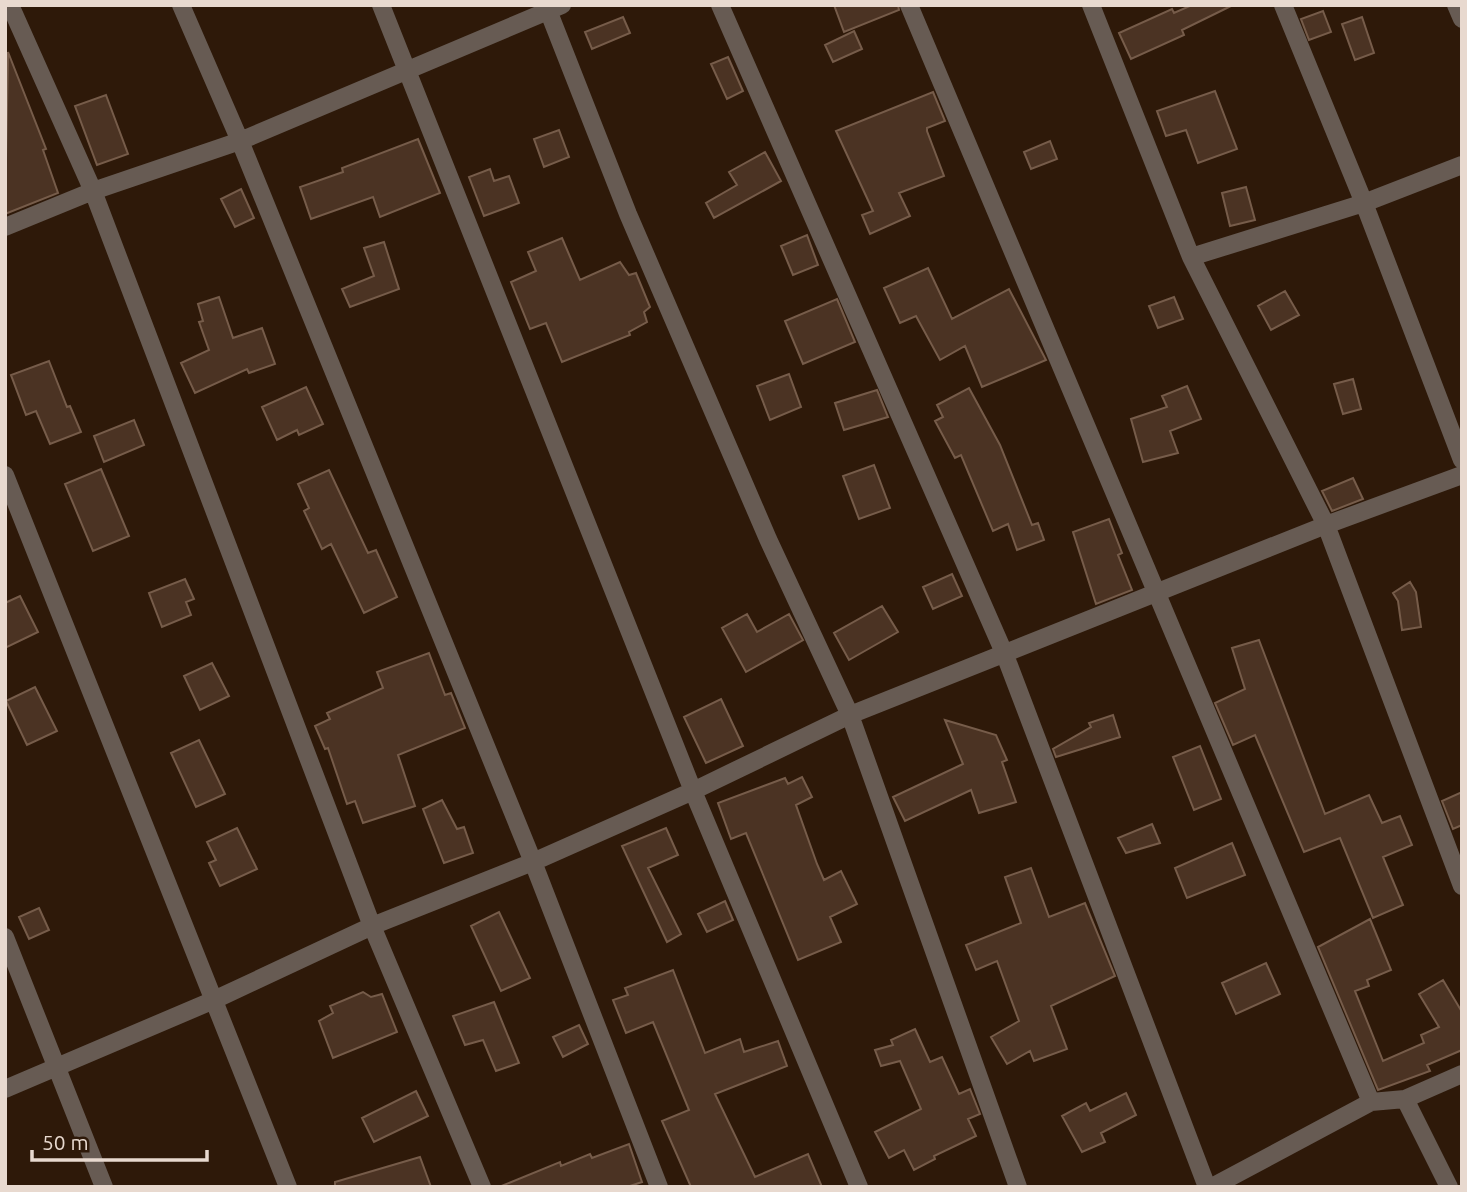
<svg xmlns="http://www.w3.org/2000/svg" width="1467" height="1192" viewBox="0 0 1467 1192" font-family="Ubuntu,sans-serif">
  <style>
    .building { fill: #4b3323; stroke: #765c4a; stroke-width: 2 }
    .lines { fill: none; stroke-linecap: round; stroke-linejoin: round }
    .minor { stroke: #675b53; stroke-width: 18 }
  </style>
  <rect width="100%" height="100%" fill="#2e1909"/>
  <path class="building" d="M834,5H898L899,10L844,32Z
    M1192,5H1233L1182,30L1184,35L1131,59L1119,33L1172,9L1174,13Z
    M1323,11L1331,32L1309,40L1301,19Z
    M623,17L630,33L592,49L585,32Z
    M1362,17L1374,53L1355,60L1342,24Z
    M854,31L862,49L833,62L825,45Z
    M8,52L46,149L43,150L58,193L5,214Z
    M728,57L743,91L727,99L711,64Z
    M1215,91L1237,149L1198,163L1186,130L1166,136L1157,111Z
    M933,92L945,121L927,128V131L944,176L899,193L910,216L870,234L862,215L873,211L836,131Z
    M106,95L128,154L97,165L75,106Z
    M559,130L569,157L544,167L534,139Z
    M418,139L440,193L380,217L373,197L311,219L300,187L343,172L342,168Z
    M1050,141L1057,159L1031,169L1024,152Z
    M765,152L781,181L714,218L706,203L737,185L729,172Z
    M490,169L494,181L509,176L519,203L484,216L469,177Z
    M1246,187L1255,220L1230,226L1222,193Z
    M241,189L254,218L235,227L221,199Z
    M807,235L818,265L793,275L781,246Z
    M562,238L580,280L620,262L629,275L636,273L650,307L644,312L647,322L629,332L630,335L562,362L546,323L530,329L511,282L536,271L528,252Z
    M384,242L399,289L350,307L342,289L374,276L364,248Z
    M928,268L952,319L1009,289L1046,360L982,387L965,346L940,360L916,316L900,323L884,288Z
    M1285,291L1299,315L1271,330L1258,306Z
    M219,297L233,338L262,328L275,364L249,373L247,369L195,393L181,363L209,350L199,322L203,321L198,304Z
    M1174,297L1183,319L1158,328L1149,306Z
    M837,299L855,342L803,364L785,321Z
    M49,361L67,407L70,406L81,432L50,444L36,411L26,415L11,375Z
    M789,374L801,407L770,420L757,386Z
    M1353,379L1361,409L1343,414L1334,384Z
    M1187,386L1201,419L1170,431L1178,453L1143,462L1131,419L1167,407L1162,396Z
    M306,387L323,424L299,435L297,430L277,440L262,407Z
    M969,388L1000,445L1032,525L1038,523L1044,540L1017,550L1008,524L993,531L961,455L955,458L935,421L943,417L937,405Z
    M877,390L888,417L844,430L835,403Z
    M134,420L144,445L104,462L94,436Z
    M874,465L890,508L859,519L843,476Z
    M101,469L129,536L93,551L65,484Z
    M329,470L368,553L376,550L397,597L364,613L331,544L322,549L304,511L309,508L298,484Z
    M1353,478L1363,499L1332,511L1322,491Z
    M1109,519L1122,553L1118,555L1132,590L1096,604L1073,532Z
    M952,574L962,596L933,609L923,587Z
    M185,579L194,599L186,602L191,615L162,627L149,593Z
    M1410,582L1416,592L1421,627L1402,630L1398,601L1393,593Z
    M20,596L38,632L5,648V603Z
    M882,606L898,632L849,660L834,633Z
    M747,614L757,632L789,614L803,640L746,672L722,628Z
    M1259,640L1325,814L1369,795L1382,823L1400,816L1412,845L1383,857L1403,905L1373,918L1340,838L1304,852L1255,735L1233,745L1215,703L1245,689L1232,648Z
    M429,653L445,695L451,693L465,728L398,755L415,806L363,823L355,801L347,804L328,748L325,749L315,726L330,719L327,713L383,688L377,672Z
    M212,663L229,696L200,710L184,676Z
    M35,687L57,731L27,745L6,701Z
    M721,699L743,746L706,763L684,717Z
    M1113,715L1120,737L1056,757L1053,749L1091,727L1089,723Z
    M945,720L996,735L1007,760L1002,762L1016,802L979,813L971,790L905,821L893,797L963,764Z
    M199,740L225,794L196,807L171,753Z
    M1200,746L1221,799L1194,810L1173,757Z
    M802,777L812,797L796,805L817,864L824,880L841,871L857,904L830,917L841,942L798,960L746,833L731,839L718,803L785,778L788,784Z
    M1462,792V825L1453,829L1442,801Z
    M442,800L457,829L464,827L473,853L444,863L423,809Z
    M1152,824L1160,843L1126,853L1118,838Z
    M237,828L257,869L220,886L209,863L216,860L207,842Z
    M666,828L678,855L648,868L681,934L667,942L622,846Z
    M1232,843L1245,875L1187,898L1175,868Z
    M1031,868L1049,917L1085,903L1115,976L1051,1006L1067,1049L1034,1061L1030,1051L1007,1064L991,1037L1019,1021L997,961L976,970L966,945L1021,923L1005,877Z
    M725,901L733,920L707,932L698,914Z
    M39,908L49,930L29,939L19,917Z
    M499,912L530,978L501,991L471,926Z
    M1370,919L1391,970L1367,980L1369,986L1355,991L1383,1061L1424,1043L1421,1035L1439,1027L1419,994L1443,980L1462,1012V1050L1427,1065L1430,1071L1378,1090L1318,947Z
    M1266,963L1280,994L1236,1014L1222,983Z
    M673,970L705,1053L740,1039L744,1052L778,1041L787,1066L715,1094L755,1177L808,1154L822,1187H691L662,1121L689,1110L653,1022L626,1033L613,1000L628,995L625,988Z
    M363,992L371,997L382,994L397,1032L333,1058L319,1021L333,1013L330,1006Z
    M494,1002L519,1063L496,1071L483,1040L465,1045L453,1016Z
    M579,1025L588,1044L563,1057L553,1037Z
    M915,1029L930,1062L942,1057L959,1094L970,1089L980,1114L968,1119L976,1136L934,1156L935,1159L914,1170L904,1150L889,1158L875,1132L921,1109L900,1061L881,1066L875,1050L893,1045L891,1040Z
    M416,1091L428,1116L374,1142L362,1118Z
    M1126,1093L1136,1115L1101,1133L1105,1142L1082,1152L1062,1116L1086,1103L1090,1111Z
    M629,1144L642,1182L627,1187H499L560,1162L561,1166L590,1154L592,1158Z
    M420,1157L431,1187H335V1182Z"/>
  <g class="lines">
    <path class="minor" d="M10,5L93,191L372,926L482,1187
      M181,5L240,141L533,862L659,1187
      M381,5L693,791L859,1187
      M546,5L628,214L768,539L850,715L1018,1187
      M720,5L1005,655L1207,1187
      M909,5L1371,1102
      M1091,5L1191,257L1326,525L1462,886
      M1283,5L1364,203L1462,460
      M1456,5L1462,19
      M5,227L93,191L240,141L562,5
      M1191,257L1364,203L1462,165
      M5,475L288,1187
      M5,937L104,1187
      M5,1089L214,1000L372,926L533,862L693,791L850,715L1326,525L1462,475
      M1405,1099L1449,1187
      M1212,1187L1371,1102L1405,1099L1462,1074"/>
  </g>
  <rect width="1467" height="1192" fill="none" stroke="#e8d9cf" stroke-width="14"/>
  <path d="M32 1150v10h175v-10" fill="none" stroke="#e8d9cf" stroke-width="3.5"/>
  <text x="42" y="1150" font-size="21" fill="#e8d9cf" stroke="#2e1909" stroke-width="5" paint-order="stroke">50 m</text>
</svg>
